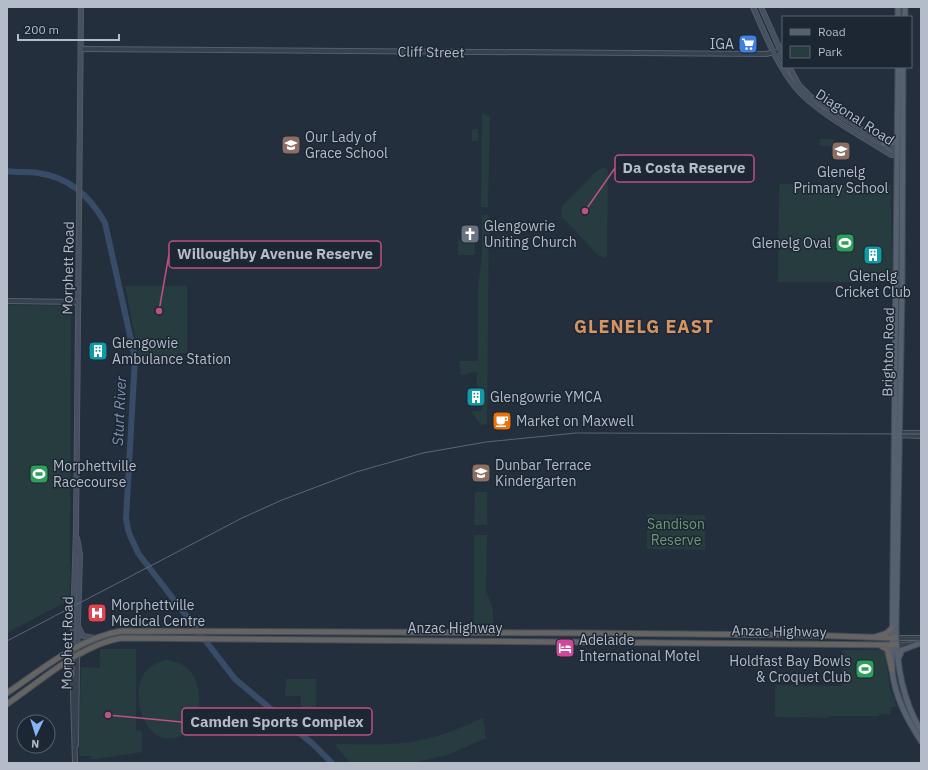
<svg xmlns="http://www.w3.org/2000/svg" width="928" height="770" viewBox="0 0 928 770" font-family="'IBM Plex Sans',sans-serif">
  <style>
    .green { fill: #263c3f }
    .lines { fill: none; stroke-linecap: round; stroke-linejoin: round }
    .river { stroke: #394c67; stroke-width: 6 }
    .tertiary-casing { stroke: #565f6c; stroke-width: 6 }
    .secondary-casing { stroke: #565f6c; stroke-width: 6 }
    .primary-casing { stroke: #414a57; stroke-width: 7 }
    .trunk-casing { stroke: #434c59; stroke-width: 7 }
    .tertiary { stroke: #38414e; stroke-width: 4 }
    .secondary { stroke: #465061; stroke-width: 4.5 }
    .primary { stroke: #56606e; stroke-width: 5 }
    .trunk { stroke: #656462; stroke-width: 5 }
    .tram { stroke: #5a6575; stroke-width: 1 }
    .labels { text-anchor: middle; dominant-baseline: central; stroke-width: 3; stroke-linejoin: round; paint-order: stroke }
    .poi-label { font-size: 14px; fill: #b4bcc9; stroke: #1d2633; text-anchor: start }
    .street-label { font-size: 14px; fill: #b4bcc9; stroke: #1d2633 }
    .park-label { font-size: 14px; fill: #6b9a76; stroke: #1d2633 }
    .water-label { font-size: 15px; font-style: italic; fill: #7c92b1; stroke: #1d2633 }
    .district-label { font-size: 18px; font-weight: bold; letter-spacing: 1px; fill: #d59563; stroke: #1d2633 }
    .leader { fill: none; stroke: #bd5182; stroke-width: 1.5 }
    .callout-dot { fill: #bd5182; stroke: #1d2633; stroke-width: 1.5 }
    .callout { fill: #1d2633; stroke: #bd5182; stroke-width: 1.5 }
    .callout-label { font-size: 15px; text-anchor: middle; font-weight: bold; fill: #b4bcc9 }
  </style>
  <rect width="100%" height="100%" fill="#242f3e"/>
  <path class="green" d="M482,113L490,117L488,207H481Z
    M472,129H478V141H472Z
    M820,139H834V146H820Z
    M604,167L608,170L607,255L604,258L598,255L561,216L562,206L598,170Z
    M779,184L891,185L892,279H889V282H778Z
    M482,215H489L487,424L481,425L471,411H482V392H477V372L461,375L459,361H478V288L482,255Z
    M458,239H474L475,255H458Z
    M125,286H187V353H178V362L140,363Z
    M7,305L71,306L70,593L66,602L7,633Z
    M475,492H487V525H474Z
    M647,514L705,515V550L647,549Z
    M474,535H487L486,591L493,609V627H474Z
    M100,649H136V730L142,732V752L97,759H91V756H79L81,667L100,668Z
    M842,650H883L885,653L890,689L897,707H891V714H879V716H828V718L775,717V685L842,686Z
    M167,660C197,665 200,685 199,712C199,721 192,729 184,734C146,757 127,692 146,671C152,664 159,662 167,660Z
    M286,679H316V713L301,712V696H285Z
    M249,715L253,731L230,737L226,721Z
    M483,718L486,738L448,755L413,763H350L336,746L337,744C365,744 394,746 421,740C442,736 463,727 483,718Z"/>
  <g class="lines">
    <path class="river" d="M7,171C17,173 28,171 38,173C69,177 90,196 105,223L135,358L126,519L129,533L138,553L235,679L314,745L332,763"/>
    <g class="tertiary-casing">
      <path id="tertiary" d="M81,49L766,54L780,51
        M7,301L78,302
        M897,433H921
        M897,435L921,436
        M896,638H921
        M897,645L921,644
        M72,660L75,763
        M76,745L77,656"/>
    </g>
    <g class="secondary-casing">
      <path id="secondary" d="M753,7C765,34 777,65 796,88C814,111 865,138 891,155H901
        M761,7L783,56
        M789,67L799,85L811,97L899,153
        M79,628L83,636L94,638
        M77,656L80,555L77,538
        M72,660L76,529L81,7"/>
    </g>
    <g class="primary-casing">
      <path id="primary" d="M898,17V7
        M905,17V7
        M898,67L892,670C895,697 907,719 921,741
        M903,67L902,287L896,629C897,666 902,699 921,731
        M883,144L893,143L897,138
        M899,657L902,650L918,644"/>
    </g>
    <g class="trunk-casing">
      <path id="trunk" d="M875,637L887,633L892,628
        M881,646L887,649L892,670
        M64,665L71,670L72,674
        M7,693C43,669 77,639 121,631L581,633L804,635L896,638
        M7,704C41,681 80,645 121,638L897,645"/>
    </g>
    <use href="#tertiary" class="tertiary"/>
    <use href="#secondary" class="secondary"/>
    <use href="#primary" class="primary"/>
    <use href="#trunk" class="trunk"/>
    <path class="tram" d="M7,641L242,518L282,500L356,472L423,453L486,442L576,433L921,434"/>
  </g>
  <defs>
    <g id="supermarket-square" transform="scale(1)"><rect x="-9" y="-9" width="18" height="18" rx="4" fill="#3f7fe0" stroke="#1d2633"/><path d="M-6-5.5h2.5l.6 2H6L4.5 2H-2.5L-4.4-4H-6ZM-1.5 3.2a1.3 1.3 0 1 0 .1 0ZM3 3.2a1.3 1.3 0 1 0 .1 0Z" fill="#fff"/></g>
    <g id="school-square" transform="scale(1)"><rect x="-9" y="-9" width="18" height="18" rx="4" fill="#8d6e63" stroke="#1d2633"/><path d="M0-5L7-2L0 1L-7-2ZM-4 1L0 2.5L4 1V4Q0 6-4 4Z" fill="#fff"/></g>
    <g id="church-square" transform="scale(1)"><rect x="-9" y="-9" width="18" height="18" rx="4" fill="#6b7280" stroke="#1d2633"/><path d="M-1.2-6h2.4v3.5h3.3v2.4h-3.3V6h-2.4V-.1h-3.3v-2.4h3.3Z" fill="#fff"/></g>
    <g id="stadium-square" transform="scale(1)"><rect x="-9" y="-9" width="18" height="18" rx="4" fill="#2e9e5b" stroke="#1d2633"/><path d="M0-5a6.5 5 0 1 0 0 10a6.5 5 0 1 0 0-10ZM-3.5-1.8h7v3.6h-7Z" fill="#fff"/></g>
    <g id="building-square" transform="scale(1)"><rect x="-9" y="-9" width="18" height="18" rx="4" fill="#0f9aa8" stroke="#1d2633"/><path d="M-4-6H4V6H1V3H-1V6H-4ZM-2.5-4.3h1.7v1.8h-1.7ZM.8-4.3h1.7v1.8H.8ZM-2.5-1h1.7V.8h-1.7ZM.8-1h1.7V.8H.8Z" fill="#fff"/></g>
    <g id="cafe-square" transform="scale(1)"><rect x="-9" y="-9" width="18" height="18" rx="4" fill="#e8710a" stroke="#1d2633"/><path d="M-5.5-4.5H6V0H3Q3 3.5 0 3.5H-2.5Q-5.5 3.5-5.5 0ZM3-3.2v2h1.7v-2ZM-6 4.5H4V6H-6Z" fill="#fff"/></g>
    <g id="hospital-square" transform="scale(1)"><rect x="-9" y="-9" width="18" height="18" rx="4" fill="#e0444e" stroke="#1d2633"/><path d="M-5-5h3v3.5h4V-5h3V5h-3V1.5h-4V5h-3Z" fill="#fff"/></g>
    <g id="hotel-square" transform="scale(1)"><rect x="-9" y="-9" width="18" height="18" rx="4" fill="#d1479c" stroke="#1d2633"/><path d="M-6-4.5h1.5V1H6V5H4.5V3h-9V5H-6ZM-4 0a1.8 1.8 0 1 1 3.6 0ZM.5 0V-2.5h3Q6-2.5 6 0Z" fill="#fff"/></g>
  </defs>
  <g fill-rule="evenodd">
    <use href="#supermarket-square" x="748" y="44"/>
    <use href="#school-square" x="291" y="145"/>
    <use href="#school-square" x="841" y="151"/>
    <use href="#church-square" x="470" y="234"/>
    <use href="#stadium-square" x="845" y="243"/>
    <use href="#building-square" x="873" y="255"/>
    <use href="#building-square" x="98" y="351"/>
    <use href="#building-square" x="476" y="397"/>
    <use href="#cafe-square" x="502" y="421"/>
    <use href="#school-square" x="481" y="473"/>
    <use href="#stadium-square" x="39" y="474"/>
    <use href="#hospital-square" x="97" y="613"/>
    <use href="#hotel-square" x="565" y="648"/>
    <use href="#stadium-square" x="865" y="669"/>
  </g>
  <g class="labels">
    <g class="poi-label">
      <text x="734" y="44" text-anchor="end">IGA</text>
      <text x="305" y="137">Our Lady of<tspan x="305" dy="16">Grace School</tspan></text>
      <text x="841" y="172" text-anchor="middle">Glenelg<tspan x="841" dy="16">Primary School</tspan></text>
      <text x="484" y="226">Glengowrie<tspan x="484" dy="16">Uniting Church</tspan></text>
      <text x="831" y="243" text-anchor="end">Glenelg Oval</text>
      <text x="873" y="276" text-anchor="middle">Glenelg<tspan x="873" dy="16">Cricket Club</tspan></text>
      <text x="112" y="343">Glengowie<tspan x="112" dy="16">Ambulance Station</tspan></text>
      <text x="490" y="397">Glengowrie YMCA</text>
      <text x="516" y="421">Market on Maxwell</text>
      <text x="495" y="465">Dunbar Terrace<tspan x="495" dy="16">Kindergarten</tspan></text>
      <text x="53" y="466">Morphettville<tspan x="53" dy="16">Racecourse</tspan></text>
      <text x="111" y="605">Morphettville<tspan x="111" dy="16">Medical Centre</tspan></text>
      <text x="579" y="640">Adelaide<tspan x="579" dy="16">International Motel</tspan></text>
      <text x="851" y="661" text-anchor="end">Holdfast Bay Bowls<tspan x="851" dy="16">&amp; Croquet Club</tspan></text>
    </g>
    <g class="street-label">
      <text transform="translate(431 52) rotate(1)">Cliff Street</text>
      <text transform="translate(855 117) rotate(33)">Diagonal Road</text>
      <text transform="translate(68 268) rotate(-89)">Morphett Road</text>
      <text transform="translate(888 352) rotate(-89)">Brighton Road</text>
      <text x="455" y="628">Anzac Highway</text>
      <text transform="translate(779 631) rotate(1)">Anzac Highway</text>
      <text transform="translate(67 643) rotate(-89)">Morphett Road</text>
    </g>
    <g class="park-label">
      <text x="676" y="524">Sandison<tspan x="676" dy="16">Reserve</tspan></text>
    </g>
    <g class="water-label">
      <text transform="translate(119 411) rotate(-87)">Sturt River</text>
    </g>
    <g class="district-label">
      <text x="644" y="326">GLENELG EAST</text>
    </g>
  </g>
  <path class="leader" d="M585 211L615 168M159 311L169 254M108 715L182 722"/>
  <g class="callout-dot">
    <circle cx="585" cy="211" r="4"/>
    <circle cx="159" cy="311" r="4"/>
    <circle cx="108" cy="715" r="4"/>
  </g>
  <g class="callout">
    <rect x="615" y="155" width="139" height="27" rx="4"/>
    <rect x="169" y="241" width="212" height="27" rx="4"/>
    <rect x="182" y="708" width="190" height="27" rx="4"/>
  </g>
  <g class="callout-label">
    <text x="684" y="173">Da Costa Reserve</text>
    <text x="275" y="259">Willoughby Avenue Reserve</text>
    <text x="277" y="727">Camden Sports Complex</text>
  </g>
  <rect width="928" height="770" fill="none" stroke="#b4bcc9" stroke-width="16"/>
  <rect x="782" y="16" width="130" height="52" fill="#1d2633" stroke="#59626f"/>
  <rect x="790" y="29" width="20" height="6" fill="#56606e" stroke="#59626f"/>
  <text x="818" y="36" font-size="12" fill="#b4bcc9">Road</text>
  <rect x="790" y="46" width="20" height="12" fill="#263c3f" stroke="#59626f"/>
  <text x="818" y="56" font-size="12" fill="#b4bcc9">Park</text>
  <g transform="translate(36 734) rotate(184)"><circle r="19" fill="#1d2633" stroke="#59626f"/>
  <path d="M0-3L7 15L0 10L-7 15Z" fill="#8ab4f8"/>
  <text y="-6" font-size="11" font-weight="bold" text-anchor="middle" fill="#b4bcc9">N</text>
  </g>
  <path d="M18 34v6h101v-6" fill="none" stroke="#b4bcc9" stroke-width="2"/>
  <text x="24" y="34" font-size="12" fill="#b4bcc9" stroke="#1d2633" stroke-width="3" paint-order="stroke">200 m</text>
</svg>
